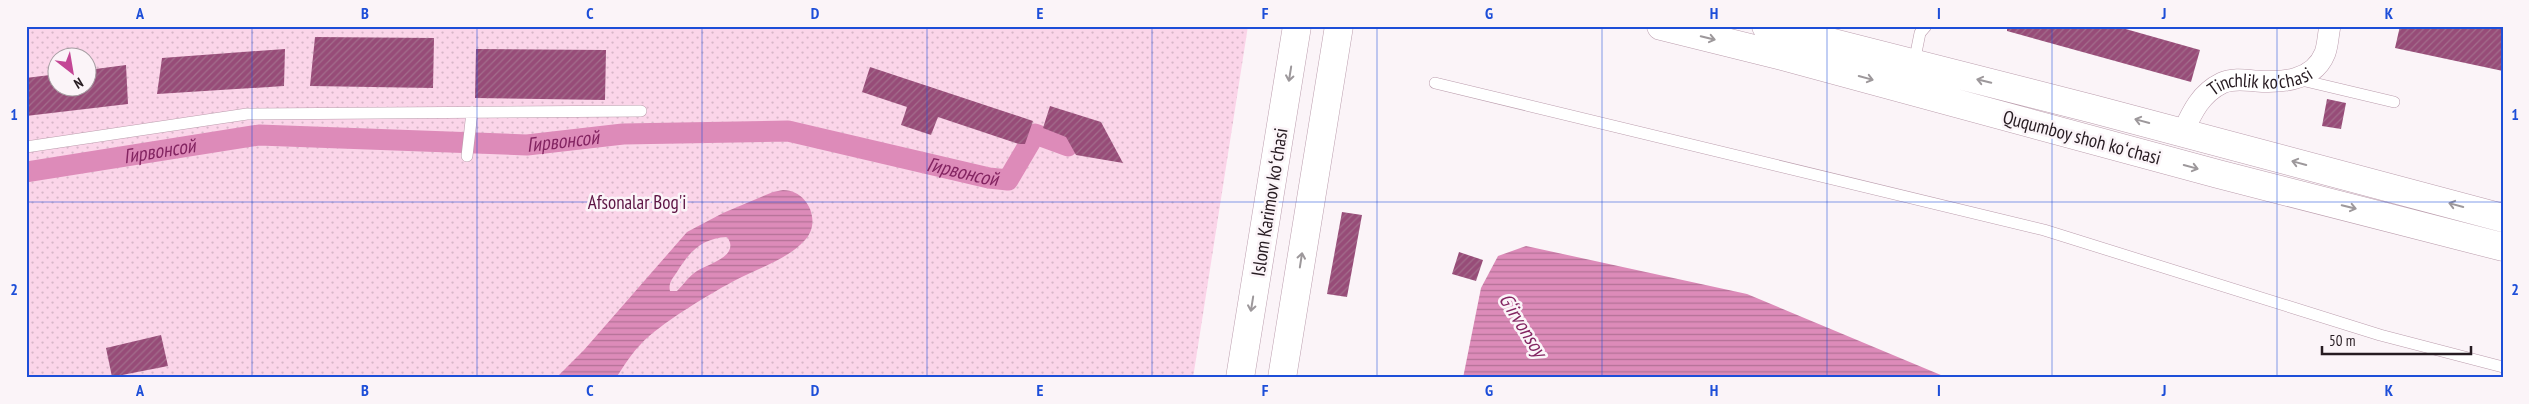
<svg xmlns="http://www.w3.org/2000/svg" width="2529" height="404" viewBox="0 0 2529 404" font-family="'PT Sans Narrow',sans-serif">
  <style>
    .green { fill: url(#green-dots); fill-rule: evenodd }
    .water { fill: url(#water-rules); fill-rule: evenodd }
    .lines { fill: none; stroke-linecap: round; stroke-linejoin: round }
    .canal { stroke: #dd8bb9; stroke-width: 21 }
    .building { fill: url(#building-hatch) }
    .service-casing { stroke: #bb9dad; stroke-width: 12 }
    .minor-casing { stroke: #bb9dad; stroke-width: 22 }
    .primary-casing { stroke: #bb9dad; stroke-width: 29 }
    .service { stroke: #fff; stroke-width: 11 }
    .minor { stroke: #fff; stroke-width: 21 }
    .primary { stroke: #fff; stroke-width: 28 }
    .oneway { stroke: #9d989b }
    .grid { fill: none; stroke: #1d4ed8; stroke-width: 1; stroke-opacity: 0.55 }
    .labels { text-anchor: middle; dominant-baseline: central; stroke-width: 5; stroke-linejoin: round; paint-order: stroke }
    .street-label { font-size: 19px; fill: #261b21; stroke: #fbf4f8 }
    .park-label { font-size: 19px; fill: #5c1443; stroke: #fbf4f8 }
    .water-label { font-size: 20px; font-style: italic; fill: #832461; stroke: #fbf4f8 }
    .neatline { fill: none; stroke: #1d4ed8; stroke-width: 2 }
    .grid-label { font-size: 16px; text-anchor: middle; font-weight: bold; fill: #1d4ed8 }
  </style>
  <defs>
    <pattern id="green-dots" width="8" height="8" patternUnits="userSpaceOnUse" patternTransform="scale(1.25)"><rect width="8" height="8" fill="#fbd5e9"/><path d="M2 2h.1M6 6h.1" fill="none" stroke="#d7b6c8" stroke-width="1.8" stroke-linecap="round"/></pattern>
    <pattern id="water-rules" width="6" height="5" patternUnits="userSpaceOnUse" patternTransform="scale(1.25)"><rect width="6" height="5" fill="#dd8bb9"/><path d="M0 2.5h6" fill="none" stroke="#b37196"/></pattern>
    <pattern id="building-hatch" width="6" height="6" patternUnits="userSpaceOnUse" patternTransform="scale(1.25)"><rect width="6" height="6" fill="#974c78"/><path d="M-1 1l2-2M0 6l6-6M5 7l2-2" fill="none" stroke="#a36d8c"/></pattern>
  </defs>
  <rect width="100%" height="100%" fill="#fbf4f8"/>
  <path class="green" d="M26,26H1248L1193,378H26ZM58,58H88V88H58Z"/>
  <path class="water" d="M783,190C808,190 822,222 805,240C787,260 756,269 732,282C708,295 658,325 641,344C631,354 624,366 616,378H556L584,350L687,232L723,213L773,192ZM727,237C741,256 708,264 697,271C689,276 684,284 677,291H670C668,283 673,278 677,272C689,252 702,238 727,237Z
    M1526,246L1747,294L1948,378H1463L1481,288L1498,256Z"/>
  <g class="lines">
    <path class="canal" id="s1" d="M26,172L259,135L527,145L623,134L788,131L989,178L1008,180L1035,134L1068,146"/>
  </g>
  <path class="building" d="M2007,26H2115L2200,50L2191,82L2007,31Z
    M2400,26H2503V71L2395,48Z
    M315,37L434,38L433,88L310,86Z
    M285,49L284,86L157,94L162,58Z
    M476,49L606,50L605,100L475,98Z
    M126,65L128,104L26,116V78L58,74V88H88V70Z
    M870,67L1033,121L1025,144H1019L938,117L931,135L901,125L907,107L862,92Z
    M2327,99L2346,103L2341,129L2322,126Z
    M1050,106L1101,122L1123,163L1076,155L1066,137L1043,128Z
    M1342,212L1362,215L1347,297L1327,294Z
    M1459,252L1483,260L1476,281L1452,274Z
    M161,335L168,366L112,377L106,348Z"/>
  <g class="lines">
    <g class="service-casing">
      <path id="service" d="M1914,63L1920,33L1926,26
        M2297,79L2394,102
        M1435,83L2044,230L2380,335L2503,367
        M26,147L247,114L641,111
        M467,156L472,112"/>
    </g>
    <g class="minor-casing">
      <g id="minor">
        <path id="s2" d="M2183,132C2192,112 2201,93 2222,83C2233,78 2245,80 2256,81C2282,83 2314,81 2325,53C2328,45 2328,35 2330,26"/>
      </g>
    </g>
    <g class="primary-casing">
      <path id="primary" d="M1661,26L1782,56L2218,174L2503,247
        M1766,26L2093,109L2503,218
        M1240,378L1297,26
        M1282,378L1339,26"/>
    </g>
    <use href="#service" class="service"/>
    <use href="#minor" class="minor"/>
    <use href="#primary" class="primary"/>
  </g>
  <defs><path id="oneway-shaft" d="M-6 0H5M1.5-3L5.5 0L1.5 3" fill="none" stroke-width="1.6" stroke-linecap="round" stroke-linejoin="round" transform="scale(1.25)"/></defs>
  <g class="oneway">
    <use href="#oneway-shaft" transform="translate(1708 38) rotate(14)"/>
    <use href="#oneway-shaft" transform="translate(1290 74) rotate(99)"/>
    <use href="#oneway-shaft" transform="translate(1866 78) rotate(15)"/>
    <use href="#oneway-shaft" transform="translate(1984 81) rotate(-166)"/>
    <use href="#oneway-shaft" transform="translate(2142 121) rotate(-165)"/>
    <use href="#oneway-shaft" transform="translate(2299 163) rotate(-165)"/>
    <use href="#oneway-shaft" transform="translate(2191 167) rotate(15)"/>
    <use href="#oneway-shaft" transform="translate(2456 205) rotate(-165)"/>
    <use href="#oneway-shaft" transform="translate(2349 207) rotate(14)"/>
    <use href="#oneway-shaft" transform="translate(1301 260) rotate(-81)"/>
    <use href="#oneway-shaft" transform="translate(1252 304) rotate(99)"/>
  </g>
  <path class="grid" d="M252,26V378M477,26V378M702,26V378M927,26V378M1152,26V378M1377,26V378M1602,26V378M1827,26V378M2052,26V378M2277,26V378M26,202H2503"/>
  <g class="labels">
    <g class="street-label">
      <text stroke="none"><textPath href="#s2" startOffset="102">Tinchlik ko'chasi</textPath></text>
      <text transform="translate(2082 137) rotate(15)">Ququmboy shoh koʻchasi</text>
      <text transform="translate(1269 202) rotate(-81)">Islom Karimov koʻchasi</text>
    </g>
    <g class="park-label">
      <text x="637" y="202">Afsonalar Bog'i</text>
    </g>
    <g class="water-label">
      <text stroke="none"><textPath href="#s1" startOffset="540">Гирвонсой</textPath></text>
      <text stroke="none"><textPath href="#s1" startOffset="135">Гирвонсой</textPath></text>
      <text stroke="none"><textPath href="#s1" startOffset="945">Гирвонсой</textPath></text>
      <text transform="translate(1523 325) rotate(58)">G‘irvonsoy</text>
    </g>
  </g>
  <rect width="2529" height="404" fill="none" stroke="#fbf4f8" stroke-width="55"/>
  <g transform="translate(72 72) rotate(149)"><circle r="24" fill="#fbf4f8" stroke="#a69da2"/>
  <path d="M0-4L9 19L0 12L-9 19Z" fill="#c34695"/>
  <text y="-8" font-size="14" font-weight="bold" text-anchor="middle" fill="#261b21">N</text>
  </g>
  <path d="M2322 346v8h149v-8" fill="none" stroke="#261b21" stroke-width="2.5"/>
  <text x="2329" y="346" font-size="15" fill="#261b21" stroke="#fbf4f8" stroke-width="4" paint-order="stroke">50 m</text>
  <rect x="28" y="28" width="2474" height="348" class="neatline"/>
  <g class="grid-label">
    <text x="140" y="19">A</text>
    <text x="365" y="19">B</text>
    <text x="590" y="19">C</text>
    <text x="815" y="19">D</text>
    <text x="1040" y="19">E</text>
    <text x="1265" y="19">F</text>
    <text x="1489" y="19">G</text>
    <text x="1714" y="19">H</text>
    <text x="1939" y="19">I</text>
    <text x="2164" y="19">J</text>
    <text x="2389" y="19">K</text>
    <text x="14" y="120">1</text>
    <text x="2515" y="120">1</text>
    <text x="14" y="295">2</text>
    <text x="2515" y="295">2</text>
    <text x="140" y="396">A</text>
    <text x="365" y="396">B</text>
    <text x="590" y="396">C</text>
    <text x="815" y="396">D</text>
    <text x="1040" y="396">E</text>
    <text x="1265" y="396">F</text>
    <text x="1489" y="396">G</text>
    <text x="1714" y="396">H</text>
    <text x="1939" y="396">I</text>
    <text x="2164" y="396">J</text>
    <text x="2389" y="396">K</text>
  </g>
</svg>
